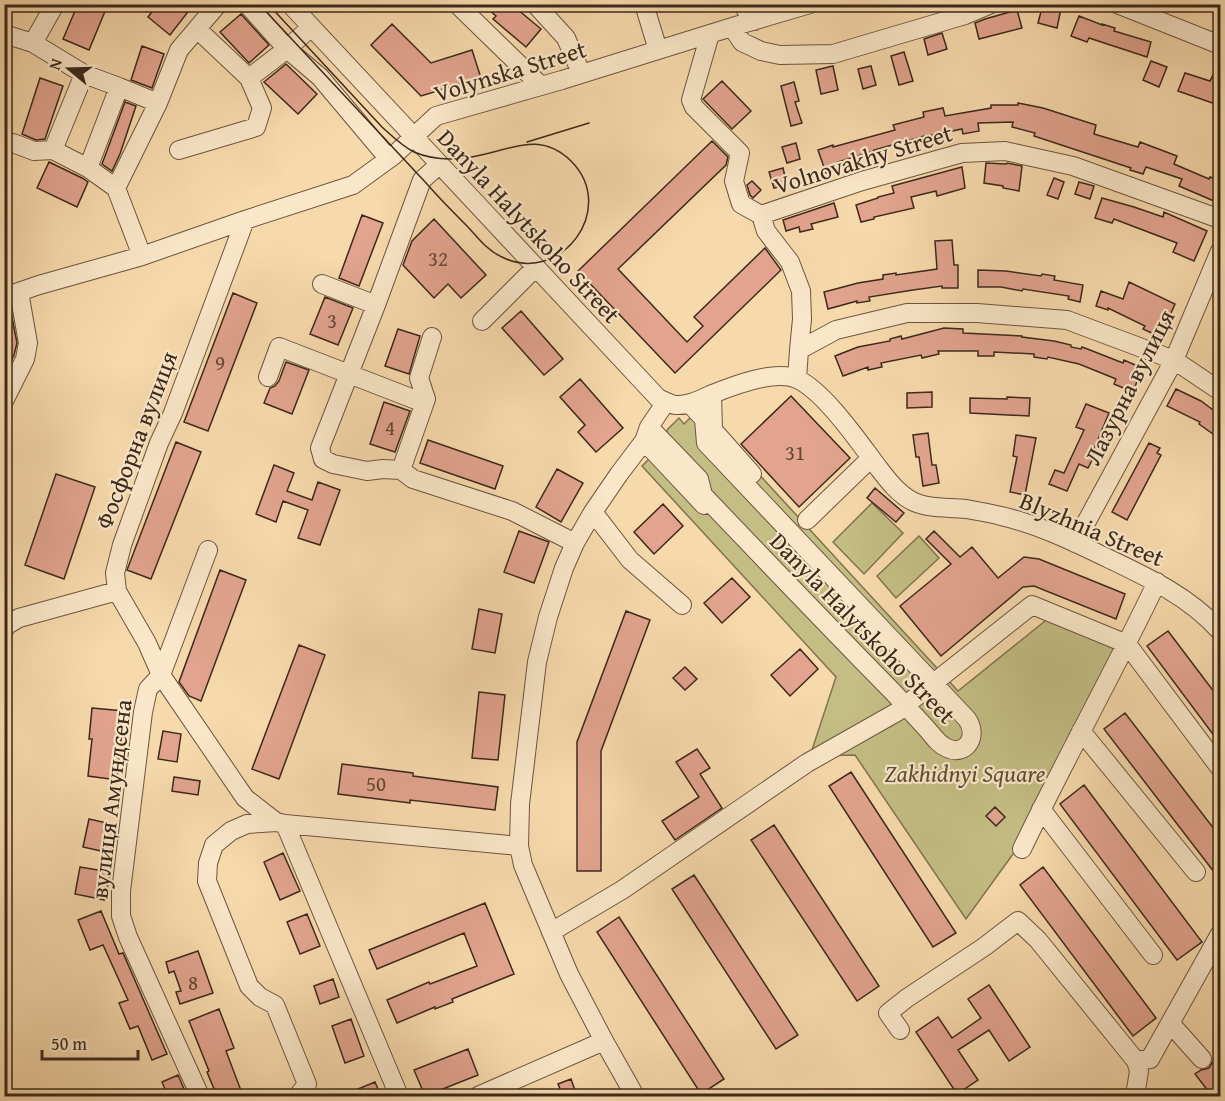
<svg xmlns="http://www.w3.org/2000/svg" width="1225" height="1101" viewBox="0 0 1225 1101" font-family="'Gentium Book Plus',serif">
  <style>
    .green { fill: #c4bd84; stroke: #807350; stroke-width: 1.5 }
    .building { fill: #e2a48e; stroke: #3c291b; stroke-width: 1.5 }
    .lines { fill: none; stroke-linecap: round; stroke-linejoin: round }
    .minor-casing { stroke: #6b553f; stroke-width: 20 }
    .minor { stroke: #fae7c9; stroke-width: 18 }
    .tram { stroke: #3c291b; stroke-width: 1.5 }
    .labels { text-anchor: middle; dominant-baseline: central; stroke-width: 4.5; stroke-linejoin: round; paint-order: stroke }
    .number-label { font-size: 21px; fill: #664838 }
    .street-label { font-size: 24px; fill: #3c291b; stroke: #fae7c9 }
    .park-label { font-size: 24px; font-style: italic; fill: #5e4e35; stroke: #fae7c9 }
  </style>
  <rect width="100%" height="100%" fill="#f7daac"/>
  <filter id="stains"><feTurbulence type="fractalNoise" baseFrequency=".00333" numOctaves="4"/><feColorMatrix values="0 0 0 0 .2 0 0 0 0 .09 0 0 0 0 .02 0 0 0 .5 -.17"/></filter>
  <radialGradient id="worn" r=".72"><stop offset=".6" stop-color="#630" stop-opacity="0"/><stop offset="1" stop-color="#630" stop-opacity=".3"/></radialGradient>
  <path class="green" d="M699,409L958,691L1050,617L1118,646L1021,843L966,919L855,755L810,756L836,677L642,466L655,453L668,429L679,418L684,424Z
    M872,503L903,533L864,574L833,542Z
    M919,536L939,558L896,598L877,576Z"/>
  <path class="building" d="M78,4H108L89,50L63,39Z
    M158,4H194L170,35L148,17Z
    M482,4H511L541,29L526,47L493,19L496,16Z
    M1043,4H1062L1057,28L1038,23Z
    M1017,10L1022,28L979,39L975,23L985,19Z
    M241,14L269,45L249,63L220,32Z
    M1079,16L1102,25V24L1115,28L1114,31L1151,42L1147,57L1089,38L1087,42L1071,36Z
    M392,24L431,63L472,50L481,78L421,96L371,45Z
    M942,33L947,49L928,55L924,39Z
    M142,46L164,54L152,88L131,80Z
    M904,52L913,81L899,85L891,56Z
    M1221,58V106L1178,91L1185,73L1210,81Z
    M1151,61L1167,67L1159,87L1143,80Z
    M286,64L317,94L298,114L264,82Z
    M833,66L838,90L821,94L816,70Z
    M871,66L876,85L863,89L858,69Z
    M40,78L63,86L45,139L36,140L22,134Z
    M722,81L751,111L732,129L703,99Z
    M794,82L799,101L795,102L802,123L791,126L781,86Z
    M125,102L136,106L120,154L112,171L102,164Z
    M1018,103L1043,108L1096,125L1094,134L1138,147L1140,142L1177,156L1174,164L1209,179L1210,177L1221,181V204L1179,186L1182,179L1146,167L1143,174L1130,170L1131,168L1034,136L1035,133L1012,127L1013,122L978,123L979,131L963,134L962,129L928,136V135L874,150V151L838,162L841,168L826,173L818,150L833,145V147L895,130L893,125L924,117L923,112L943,108L945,116L991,108V105H1018Z
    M712,141L728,157L726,165L618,269L687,342L703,326L694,317L765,248L781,270L675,373L578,271Z
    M796,143L800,159L787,163L782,147Z
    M49,162L82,178L88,182L77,207L37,188Z
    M986,163L1006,164L1007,163L1022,166L1019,191L1003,188V186L984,183Z
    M962,167L965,188L937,196L936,191L911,197L914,208L874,217V219L861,222L856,205L878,198V197L894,193L892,186Z
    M783,168L787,185L774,188L769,172Z
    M1054,178L1064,182L1058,199L1047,195Z
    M752,181L761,190L753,198L750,195L747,185Z
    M1079,182L1094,186L1090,199L1075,194Z
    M1102,198L1134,207L1163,217L1164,212L1207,231L1194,261L1173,252L1177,243L1114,219L1112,223L1095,218Z
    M834,203L838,217L811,224L813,229L800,232L799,227L786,231L783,220Z
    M362,215L383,223L359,286L339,278Z
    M434,219L486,275L461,298L448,284L434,298L403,265L412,241Z
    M952,240L954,265H958V288H942V286L913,290L869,297L870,301L857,303V301L828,309L824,292L858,283L883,279V275L896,273V275L937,269L935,241Z
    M978,270L1006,271L1041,276L1042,274L1055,276L1054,280L1083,285L1080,302L1068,299L1069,296L1023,289L1022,291L1001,287H978Z
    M1129,282L1175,304L1160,337L1143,329L1145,326L1108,308V310L1096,306L1101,291L1123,299Z
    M233,293L257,303L208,431L184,422Z
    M325,297L353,308L338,345L310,334Z
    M10,307L17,343L14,355L9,365L4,367V308Z
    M521,311L563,359L544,375L502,328Z
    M944,328L963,329V333L1022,336V337L1054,341L1071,345V347L1081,349L1082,347L1090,350L1123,363L1124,360L1142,368L1133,392L1114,384L1116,379L1079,364L1048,357L1047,359L1034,357V354L994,352V356H978V351H938L939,354L922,358L921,355L881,363L882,367L868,370V367L843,376L835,356L858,347L890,341V339L901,336L902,339Z
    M398,329L420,336L409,374L385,366Z
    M286,362L309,370L292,414L264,403L270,388L275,386L279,381Z
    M580,379L623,428L596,452L578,432L585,425L560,397Z
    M1176,389L1201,401L1221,416V422L1213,434L1199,424L1200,422L1167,406Z
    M932,392V407L907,408V393Z
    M791,396L850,458L799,507L741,444Z
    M1007,397L1030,398L1029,416L970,413V398L1007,399Z
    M384,402L410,411L395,452L370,444Z
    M1086,404L1109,413L1094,449L1097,450L1088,468L1079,464L1067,491L1049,484L1055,470L1064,473L1084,430L1076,427Z
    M928,433L932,465H936L939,483L923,486L919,457H916L913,435Z
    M1016,435L1036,438L1025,495L1010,492L1017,457L1013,456Z
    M428,440L503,466L495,489L420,463Z
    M176,442L201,452L151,579L127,570Z
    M1149,443L1160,448L1157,453L1161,455L1127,520L1112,512Z
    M274,465L294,473L287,491L312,500L318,482L340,490L320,545L298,538L308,510L283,501L276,522L256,514Z
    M557,469L583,483L561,522L536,507Z
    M56,474L95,487L64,579L25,565Z
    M875,488L904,513L896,522L867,498Z
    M663,504L683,526L654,554L634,532Z
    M519,531L549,542L534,583L504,572Z
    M934,531L960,557L972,547L998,578L1024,557L1039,559L1125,594L1116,619L1034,586L1023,587L941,656L900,606L951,564L926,539Z
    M220,570L246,580L201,701L189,696L179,682Z
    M732,578L750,597L722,623L704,603Z
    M479,609L502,614L495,653L472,649Z
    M626,611L650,620L601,751V871H577V742Z
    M1168,631L1221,701V745L1147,646Z
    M299,645L325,655L279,779L252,769Z
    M800,649L818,669L790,696L771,675Z
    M685,667L697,679L685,690L673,678Z
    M479,692L505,695L498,760L472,758Z
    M92,708L124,711L117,780L88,776L92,739H89Z
    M1125,713L1221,838V881L1104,729Z
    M163,731L181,734L177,762L158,759Z
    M697,749L710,768L700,774L722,808L675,840L662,821L699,797L676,762Z
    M342,764L413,773V776L498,787L495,810L410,800V803L338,794Z
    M851,772L956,933L933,947L829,786Z
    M174,777L200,781L198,795L172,791Z
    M1084,785L1202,942L1177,960L1060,804Z
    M995,807L1005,817L996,826L986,816Z
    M89,819L116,825L110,853L83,847Z
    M774,825L879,986L857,1001L751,840Z
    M283,853L300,891L280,900L264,862Z
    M80,867L110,872L105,900L75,894Z
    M1043,867L1156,1018L1133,1036L1020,885Z
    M694,875L798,1035L776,1049L672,889Z
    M485,903L514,974L452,999L453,1002L435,1009V1007L397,1023L387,1000L429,982L430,984L477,966L464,933L377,969L369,950Z
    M101,911L119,954L123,953L167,1054L152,1060L138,1026L130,1029L119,1003L128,1000L103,945L90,950L78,920Z
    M307,914L320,946L300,954L287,922Z
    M619,917L724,1079L701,1094L597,932Z
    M198,951L213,993L180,1004L176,992L181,991L174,971L169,973L166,962Z
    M333,979L339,997L320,1004L314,986Z
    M989,985L1030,1047L1009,1061L989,1030L958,1050L978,1080L957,1094L916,1032L938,1017L952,1038L981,1018L968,999Z
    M219,1009L234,1048L226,1051L243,1096H217L207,1072L209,1071L189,1021Z
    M351,1019L364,1056L345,1063L332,1026Z
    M468,1049L478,1075L425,1096L414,1070Z
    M1221,1055V1096H1212L1195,1074L1201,1070L1209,1068L1213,1061Z
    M178,1075L187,1096H168L162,1082Z
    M571,1079L577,1096H563L558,1084Z
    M375,1082L381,1096H341Z"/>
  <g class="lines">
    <g class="minor-casing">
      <path id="minor" d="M247,4L287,49L320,77L388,158
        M290,4L658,398C664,401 670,404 675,405C688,406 699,400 710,395C732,386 775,369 797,379C824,391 859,442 877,466C887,479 897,493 912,501C928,509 948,507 966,509C977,511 990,513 1001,516C1036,524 1070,540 1103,556C1145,576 1189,596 1220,631
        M457,4L540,85
        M535,4L566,38L581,73
        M644,4L658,50
        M742,4L754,21
        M1117,4L1220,45
        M732,27L742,42L761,51L780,55L833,54L965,15L991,4
        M4,34L33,43L84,74L119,87L88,168L53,150L84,74
        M710,34L691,100L694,107L740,153L734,181L741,204L761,215L766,231L790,262L801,291L802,319L799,350
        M33,43L55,4
        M249,78L287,49L311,27
        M119,87L158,103L179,50L218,4
        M13,143L34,151L53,150
        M179,150L256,127L262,108L249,78L197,29
        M439,165L422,180L376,305L320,448L323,459L333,464L367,471L383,469L401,470L413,479L512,511L575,543
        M88,168L116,188L158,103
        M116,188L142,256
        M761,215L862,181L962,153L1005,151L1073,166L1220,219
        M322,284L376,305
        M4,297L39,285L142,256L245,220L353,185L393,156L436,116L562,80L732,27L810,4
        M482,321L535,268
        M268,377L279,347L424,403
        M797,379L799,350L836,330L907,313H977L1067,320L1174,360L1220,391
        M712,394L713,430L752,474
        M4,401L25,359L28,343L19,292
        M649,427L699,479L703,495C766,561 829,627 893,692C905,705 916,717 927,729C933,736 939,745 947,748C966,757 979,736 967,719L706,443L704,419L690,404
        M644,441L704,505
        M401,470L426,399L419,378L432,337
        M593,512L630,560L682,605
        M807,520L871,458
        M1075,543L1174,360L1220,251
        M208,550L161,675L245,798L276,822L285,824L519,846
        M4,630L7,625L19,618L117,591
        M1081,731L1196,872
        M1041,809L1153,955
        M276,822L247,824L231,831L214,845L208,863L207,881L249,986L260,997L275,1005L307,1084L298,1096
        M285,824L399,1096
        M1022,849C1065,759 1114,672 1157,582
        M551,932L622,890L807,763L897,712L1032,605L1127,644L1220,768
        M1170,1023L1202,1059
        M900,1030L888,1013L907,998L984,947L1018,921L1038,940L1136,1061L1139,1071L1135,1096
        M1136,1061L1150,1059L1220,934
        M200,1096L128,937L121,916V891L143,712L148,689L161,675L147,643L117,591L115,573L122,545L159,443L173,413L245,220
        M478,1096L604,1041
        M635,1096L604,1041L569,974L523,865L519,846L520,804L537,662L548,617L564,568L575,543L593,512L619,474L644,441L649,427L666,402"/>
    </g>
    <use href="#minor" class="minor"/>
    <path class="tram" d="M259,4C315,64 371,124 427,184C440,199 454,213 468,227C478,238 488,251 502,257C560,286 619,209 571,161C541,132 514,148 481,155C460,160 435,161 414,152C402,146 392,136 382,127L268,4
      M527,142L589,123"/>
  </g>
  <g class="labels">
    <g class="number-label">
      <text x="438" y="258">32</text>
      <text x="332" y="320">3</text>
      <text x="220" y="362">9</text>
      <text x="390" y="427">4</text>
      <text x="795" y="452">31</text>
      <text x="376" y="783">50</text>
      <text x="193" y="982">8</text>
    </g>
    <g class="street-label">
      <text transform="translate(510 71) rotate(-17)">Volynska Street</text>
      <text transform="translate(863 159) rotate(-17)">Volnovakhy Street</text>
      <text transform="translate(529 226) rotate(47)">Danyla Halytskoho Street</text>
      <text transform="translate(1129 387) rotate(-63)">Лазурна вулиця</text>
      <text transform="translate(136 440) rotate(-69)">Фосфорна вулиця</text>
      <text transform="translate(1092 529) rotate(23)">Blyzhnia Street</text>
      <text transform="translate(863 628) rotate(46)">Danyla Halytskoho Street</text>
      <text transform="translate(111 799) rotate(-83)">вулиця Амундсена</text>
    </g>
    <g class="park-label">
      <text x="965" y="773">Zakhidnyi Square</text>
    </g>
  </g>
  <rect width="1225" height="1101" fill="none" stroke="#f7daac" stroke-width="24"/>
  <rect x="6" y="6" width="1213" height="1089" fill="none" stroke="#3c291b" stroke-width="3"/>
  <rect x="12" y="12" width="1201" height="1077" fill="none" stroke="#3c291b" stroke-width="1.5"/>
  <g transform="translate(69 69) rotate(289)" stroke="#fae7c9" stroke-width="4.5" paint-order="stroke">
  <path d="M0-4.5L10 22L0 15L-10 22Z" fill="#3c291b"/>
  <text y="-9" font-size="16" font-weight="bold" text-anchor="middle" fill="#3c291b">N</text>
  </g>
  <path d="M42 1050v9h96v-9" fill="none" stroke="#3c291b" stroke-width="3"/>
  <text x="51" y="1050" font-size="18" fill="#3c291b" stroke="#fae7c9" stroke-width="4.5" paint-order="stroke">50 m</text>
  <rect width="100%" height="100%" filter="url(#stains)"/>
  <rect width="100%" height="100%" fill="url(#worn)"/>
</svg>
